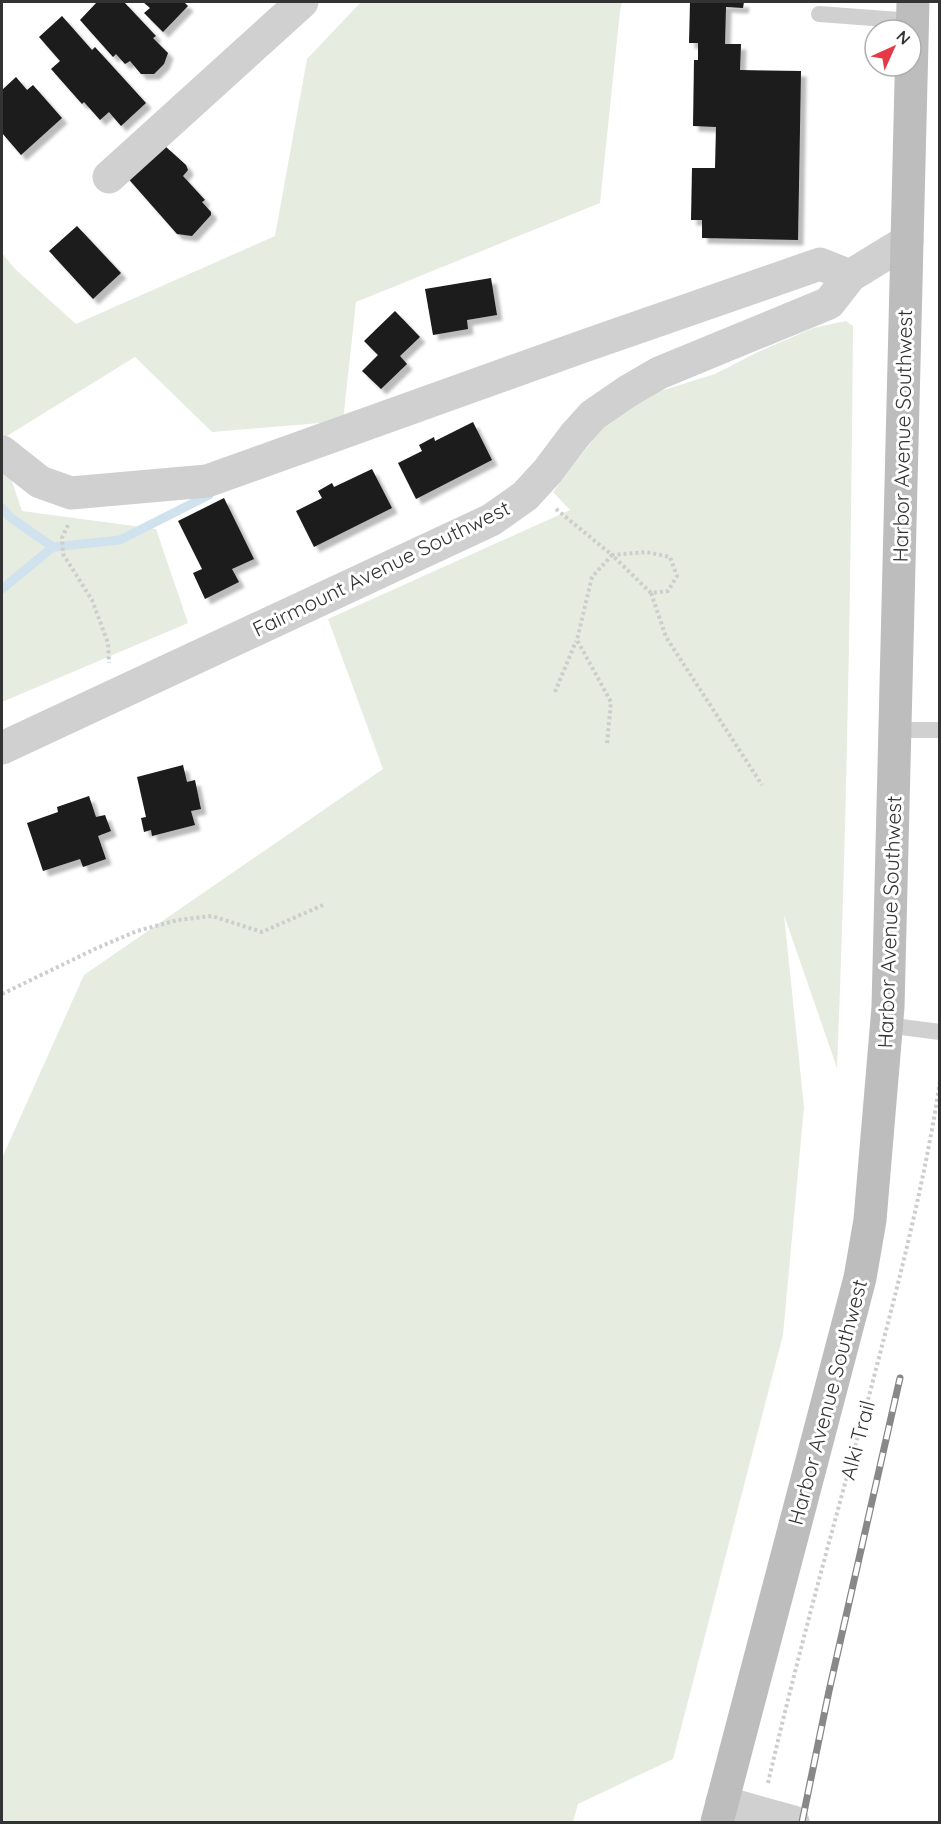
<svg xmlns="http://www.w3.org/2000/svg" width="941" height="1824" viewBox="0 0 941 1824" font-family="Quicksand,sans-serif">
  <style>
    .green { fill: #e6ecdf }
    .lines { fill: none; stroke-linecap: round; stroke-linejoin: round }
    .stream { stroke: #cfe2ee; stroke-width: 9 }
    .building { fill: #1a1a1a; filter: url(#shadow) }
    .path { stroke: #cdcdcd; stroke-width: 4; stroke-dasharray: 3 3; stroke-linecap: butt }
    .service { stroke: #d0d0d0; stroke-width: 16 }
    .minor { stroke: #d0d0d0; stroke-width: 33 }
    .secondary { stroke: #bdbdbd; stroke-width: 33 }
    .rail-casing { stroke: #888; stroke-width: 7 }
    .rail { stroke: #fff; stroke-width: 4.5; stroke-dasharray: 14; stroke-linecap: butt }
    .labels { text-anchor: middle; dominant-baseline: central; stroke-width: 6; stroke-linejoin: round; paint-order: stroke }
    .street-label { font-size: 21px; fill: #333; stroke: #fff }
  </style>
  <defs>
    <filter id="shadow"><feDropShadow dx="5.5" dy="5.5" stdDeviation="1.5" flood-color="#0004"/></filter>
  </defs>
  <rect width="100%" height="100%" fill="#fff"/>
  <path class="green" d="M361,2H622L620,11L600,203L356,302L343,421L212,432L135,357L2,439V253L15,269L76,324L275,236L307,59Z
    M846,321L853,326C851,573 847,820 837,1068L784,915L804,1107L783,1335L673,1759L578,1804L573,1822H2V1158L84,975L383,769L328,619L570,510L553,492L601,429L648,395L715,374L760,351L813,328Z
    M2,452L22,511L156,529L188,623L2,702Z"/>
  <g class="lines">
    <path class="stream" d="M2,508L11,518L53,547
      M2,589L53,547L120,540L209,495"/>
  </g>
  <path class="building" d="M97,2H124L156,36L153,38L168,53L164,64L154,74H141L130,61L125,64L116,54L113,57L80,20Z
    M143,2H184L188,6L163,32L144,13L150,8Z
    M690,2H744L743,8L726,7L725,44H741L740,70L801,71L798,240L702,238V220H691L692,168H715L716,127L693,126L694,60H698V43H689Z
    M62,16L92,50L95,47L146,103L121,126L109,112L100,120L84,102L82,104L51,69L60,61L39,37Z
    M16,77L27,90L33,85L62,118L21,155L2,133V90Z
    M165,146L186,165L188,170L183,176L205,200L202,202L211,212V215L192,236L177,234L125,175Z
    M77,226L121,273L93,299L49,251Z
    M491,278L497,315L467,320L468,329L433,335L425,289Z
    M395,311L420,337L400,356L407,364L381,389L362,371L378,355L364,341Z
    M473,422L492,460L416,499L398,463L422,451L419,445L434,437L435,441Z
    M372,469L392,508L314,547L296,511L322,498L318,491L332,483L334,487Z
    M224,498L254,559L232,569L239,582L205,599L193,573L202,569L178,521Z
    M183,765L187,782L195,780L201,809L191,811L195,825L152,836L151,830L144,832L141,818L146,817L137,777Z
    M89,796L96,817L105,815L111,831L98,836L106,859L83,867L80,859L43,871L27,823L58,812L57,807Z"/>
  <g class="lines">
    <path class="path" d="M556,509L612,555L646,552L670,557L677,576L668,591L651,593L612,555L592,577L577,640L611,702L607,744
      M68,525L62,538L63,554L92,600L108,643L109,663
      M651,593L666,637L762,785
      M555,692L576,641
      M2,994L97,948L137,931L178,920L212,916L262,932L323,905
      M768,1783C798,1653 834,1524 869,1396C896,1292 924,1188 940,1081"/>
    <path class="service" d="M819,14L913,21
      M895,730H940
      M886,1025L940,1032"/>
    <path class="minor" d="M109,177L302,2
      M2,452L40,482L71,493L207,481L587,345L820,264L850,276
      M2,748L491,520L525,496L548,471L575,435L593,415L628,391L659,373L829,303L850,276L907,241
      M722,1802L793,1822"/>
    <path class="secondary" d="M717,1822L860,1278L870,1220L888,1007L913,2"/>
    <g class="rail-casing">
      <path id="rail" d="M802,1822L829,1691L900,1378"/>
    </g>
    <use href="#rail" class="rail"/>
  </g>
  <g class="labels">
    <g class="street-label">
      <text transform="translate(902 436) rotate(-89)">Harbor Avenue Southwest</text>
      <text transform="translate(381 568) rotate(-26)">Fairmount Avenue Southwest</text>
      <text transform="translate(889 922) rotate(-88)">Harbor Avenue Southwest</text>
      <text transform="translate(827 1402) rotate(-75)">Harbor Avenue Southwest</text>
      <text transform="translate(857 1440) rotate(-75)">Alki Trail</text>
    </g>
  </g>
  <rect width="941" height="1824" fill="none" stroke="#333333" stroke-width="6"/>
  <g transform="translate(893 48) rotate(45)"><circle r="28" fill="#ffffff" stroke="#adadad" stroke-width="1.5"/>
  <path d="M0-4.5L10 22L0 15L-10 22Z" fill="#e63946"/>
  <text y="-9" font-size="16" font-weight="bold" text-anchor="middle" fill="#333333">N</text>
  </g>
</svg>
